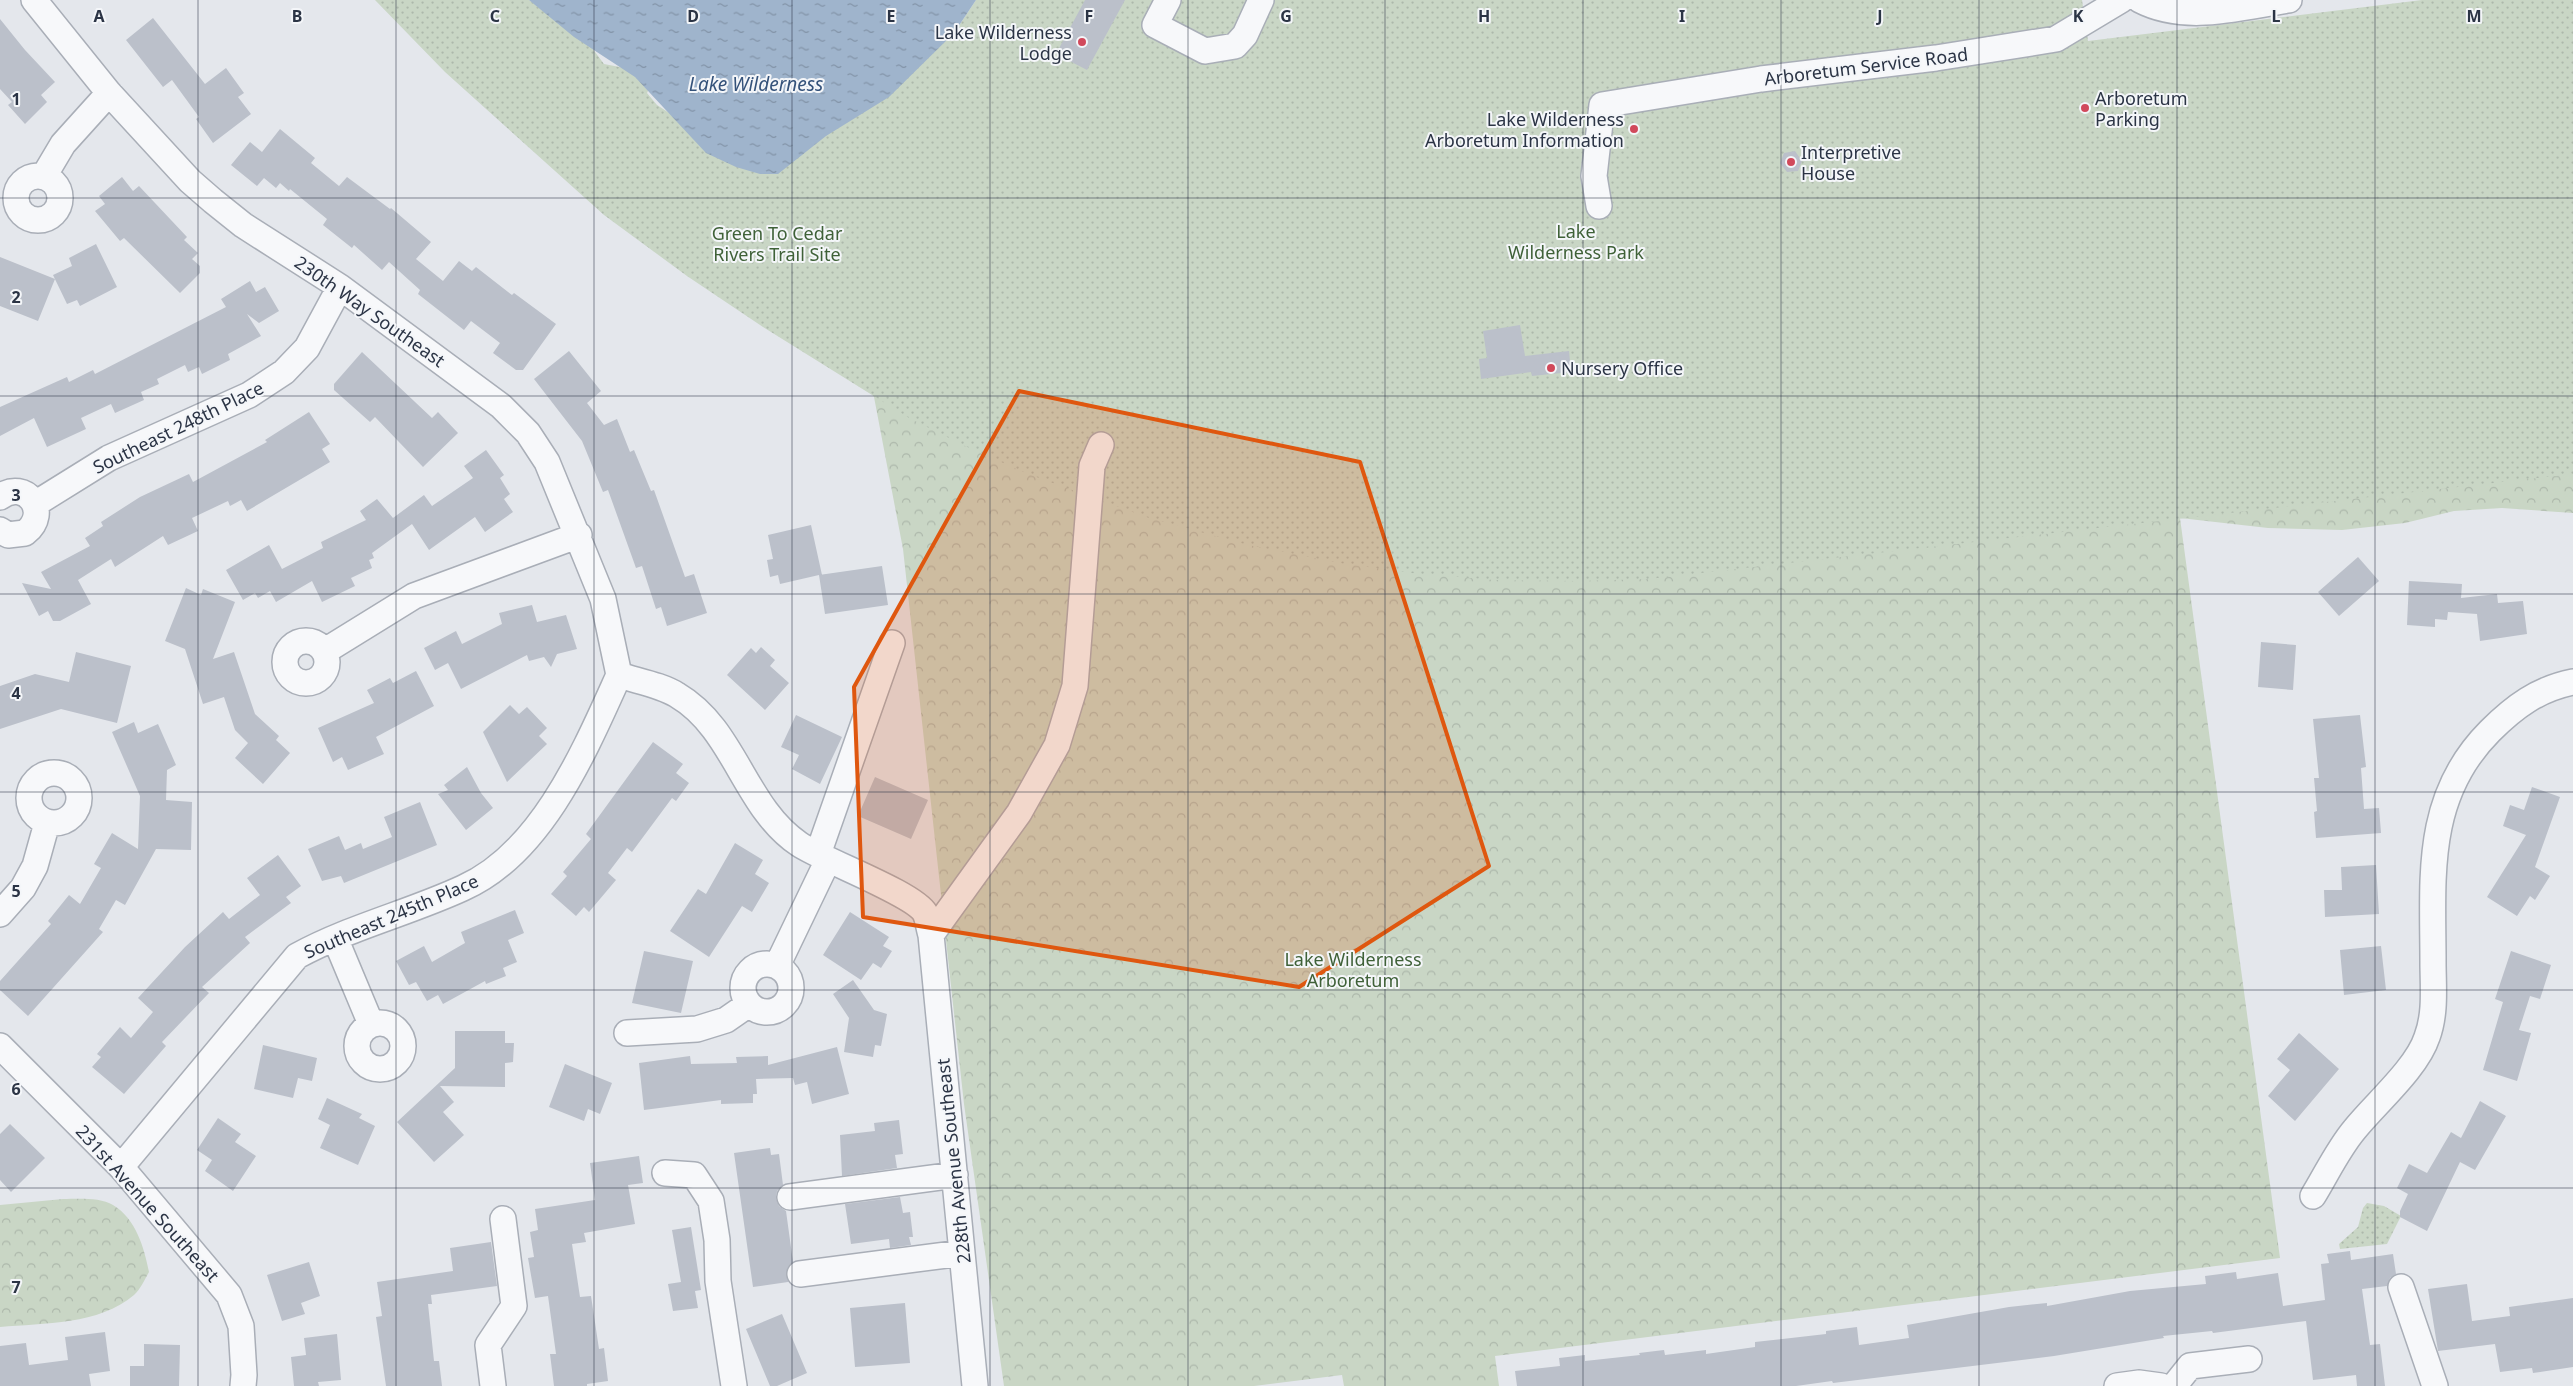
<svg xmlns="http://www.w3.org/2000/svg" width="2573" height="1386" viewBox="0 0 2573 1386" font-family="'Noto Sans',sans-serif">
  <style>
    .forest { fill: url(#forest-crowns) }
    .park { fill: url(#park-dots) }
    .water { fill: url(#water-ripples) }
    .building { fill: #bbc0ca }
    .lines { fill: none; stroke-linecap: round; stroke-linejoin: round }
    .minor-casing { stroke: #a9aeb7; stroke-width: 28 }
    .minor { stroke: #f7f8fa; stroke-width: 25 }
    .marked { fill: #df570f; fill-opacity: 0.2; stroke: #df570f; stroke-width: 4; stroke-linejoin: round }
    .grid { fill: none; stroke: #2b3445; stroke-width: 1; stroke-opacity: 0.55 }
    .poi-dot { fill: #d1495b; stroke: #f4f6f9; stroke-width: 2 }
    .labels { text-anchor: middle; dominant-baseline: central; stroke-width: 4; stroke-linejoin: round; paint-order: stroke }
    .poi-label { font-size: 18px; fill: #2b3445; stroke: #f4f6f9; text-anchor: start }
    .street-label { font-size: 18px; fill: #2b3445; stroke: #f4f6f9 }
    .park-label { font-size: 18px; fill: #3f6138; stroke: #f4f6f9 }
    .water-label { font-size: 19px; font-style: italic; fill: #34527a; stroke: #f4f6f9 }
    .grid-label { font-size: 16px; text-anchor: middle; font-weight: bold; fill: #2b3445; stroke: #f4f6f9; stroke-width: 4; stroke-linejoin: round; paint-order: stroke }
  </style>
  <defs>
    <pattern id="forest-crowns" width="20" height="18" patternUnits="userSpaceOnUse" patternTransform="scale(1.25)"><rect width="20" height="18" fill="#c9d6c5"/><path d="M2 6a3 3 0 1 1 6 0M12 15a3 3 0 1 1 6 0" fill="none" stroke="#adb8ab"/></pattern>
    <pattern id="park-dots" width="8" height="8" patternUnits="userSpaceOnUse" patternTransform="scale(1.25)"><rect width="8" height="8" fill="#c9d6c5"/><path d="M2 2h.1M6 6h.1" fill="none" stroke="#adb8ab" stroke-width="1.8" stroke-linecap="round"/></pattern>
    <pattern id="water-ripples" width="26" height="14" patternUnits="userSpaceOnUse" patternTransform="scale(1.25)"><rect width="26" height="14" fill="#9fb4cc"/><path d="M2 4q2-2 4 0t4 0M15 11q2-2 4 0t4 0" fill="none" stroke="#8293a7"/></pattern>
  </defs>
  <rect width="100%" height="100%" fill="#e4e7ec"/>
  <path class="forest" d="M2573,0V513L2502,508L2454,511L2405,523L2342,530L2268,528L2180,518L2280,1258L1495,1356L1499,1386H1344L1342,1375L1254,1386H1004L964,1104L903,549L874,397L854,363L675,131L1186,175Z
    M63,1199C77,1199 100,1197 113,1205C136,1219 144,1247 149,1272C145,1279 140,1290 134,1295C99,1325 44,1323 0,1327V1205Z"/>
  <path class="park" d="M375,0H529L577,28L604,64L656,74L647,93L657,105L686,124L954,33L976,0H2082L2088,41L2422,0H2573V474L1649,579L1577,581L1494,580L1411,573L1339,563L1248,545L1149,518L1028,474L965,446L909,418L763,327L687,276L604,215L445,72Z
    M2367,1203L2384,1206L2401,1216L2387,1244L2340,1249L2339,1244L2358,1227L2363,1208Z"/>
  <path class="water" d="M529,0H976L954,33L889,97L826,136L778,174H760L736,167L706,153L635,77L574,37Z"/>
  <path class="building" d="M1085,0H1125L1087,70L1056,54Z
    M153,18L205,84L226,68L244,93L238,97L251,114L213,143L196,119L199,117L172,80L163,87L126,40Z
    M0,19L25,50L55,82L41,95L47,102L25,124L8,105L12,102L0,89Z
    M280,129L315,158L311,163L339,186L347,177L390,209L391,208L431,242L416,259L443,281L459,261L472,271L476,267L512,295L514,293L556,324L523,370H516L493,353L500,343L471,321L464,330L418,294L420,290L389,262L382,270L354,245L352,248L323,225L327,219L290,189L289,191L280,183L276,188L264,178L257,186L231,165L250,142L262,152Z
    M1795,151L1802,161L1798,171L1787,172L1780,163L1784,153Z
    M122,177L133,191L139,186L187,237L184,240L198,253L192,259L200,266V273L180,293L124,238L120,241L95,211L105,204L99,196Z
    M96,244L117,287L80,306L77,300L67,304L53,275L72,266L69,258Z
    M0,257L55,279L38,321L0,306Z
    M250,281L256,292L265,287L279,311L259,323L247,314L261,336L228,354L230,360L202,374L199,367L188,372L185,365L157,379L159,384L141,392L144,400L115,413L111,404L81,418L86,429L47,447L34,418L0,436V407L67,377L69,382L93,370L95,374L226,307L221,299Z
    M1520,325L1525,356L1569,351L1571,372L1532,376L1531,372L1481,379L1479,359L1487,358L1483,331Z
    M569,351L601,391L587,403L604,425L617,419L630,452L634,450L651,491L654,490L685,577L694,574L707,613L667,626L661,607L656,609L642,566L636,568L608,490L603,492L582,441L534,379Z
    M362,352L432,418L438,412L458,433L423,467L375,417L370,422L334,390V384Z
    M309,412L330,444L322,449L330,462L247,511L241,500L230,506L228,501L192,518L198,531L168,545L163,536L115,567L111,559L78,580L91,604L60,621H53L48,611L39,616L22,583L51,589L41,572L90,546L85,538L103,526L101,522L140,497L189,474L193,482L267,442L265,440Z
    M486,450L504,475L500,478L510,494L504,499L513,512L485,532L475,517L429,550L412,524L372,553L374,558L369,560L372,568L351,578L355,586L322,602L312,581L276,602L270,591L258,598L255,593L243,600L226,570L269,545L282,569L323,548L321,542L366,520L360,511L377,499L393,518L424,495L432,506L473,478L464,466Z
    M811,525L822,575H819L882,566L888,605L825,614L819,575L780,584L778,575L770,577L767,560L773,559L768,535Z
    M2358,557L2379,581L2339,616L2318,592Z
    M2409,581L2462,584L2461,598L2497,594L2498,603L2523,601L2527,634L2480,641L2477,614L2448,612L2447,620L2435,619V627L2407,625Z
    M186,588L201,595L203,589L235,602L213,659L234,652L255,714L279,736L276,740L290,753L263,784L235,758L248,743L235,730L224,697L203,704L185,649L165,641Z
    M532,605L537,622L566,615L577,649L557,654L551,667L544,657L529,661L527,655L461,689L448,663L435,670L424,648L456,631L462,644L502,624L499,613Z
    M2261,642L2296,645L2293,690L2258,687Z
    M761,647L775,660L770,666L789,683L765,710L727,675L751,648L756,653Z
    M76,652L131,666L117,723L61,709L0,729V686L35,674L69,682Z
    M416,671L434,706L376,737L384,754L348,770L342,757L333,762L318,728L374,703L367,690L390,678L393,683Z
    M510,705L519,714L527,707L547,728L539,736L547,744L507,782L483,732Z
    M796,715L842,737L820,784L792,769L799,755L781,747Z
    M2360,715L2366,767L2361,768L2364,809L2379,808L2381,833L2316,838L2314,812L2317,811L2314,778H2319L2313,719Z
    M134,722L138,733L158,724L176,765L167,770L166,800L192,802L191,850L156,849L125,905L116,900L99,929L103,932L28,1016L0,990V981L51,924L48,921L69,895L80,904L101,868L94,864L112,833L138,849L140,796L112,732Z
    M653,742L683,764L676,773L689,783L676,801L672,798L632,852L627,848L608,873L616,880L589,912L584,907L576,916L551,894L567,876L563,872L591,839L586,834Z
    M467,767L481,793L493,808L466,830L438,794L448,790L444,785Z
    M875,777L928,800L911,839L858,816Z
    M2532,787L2560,797L2535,867L2550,876L2535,900L2530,896L2517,916L2487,897L2526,835L2503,826L2510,805L2524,810Z
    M420,802L437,845L344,883L341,876L322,881L308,849L339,836L345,850L361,843L363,849L392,837L384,817Z
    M735,843L763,860L755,874L769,883L752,912L742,906L709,957L670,931L698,889L706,894Z
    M278,855L301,886L286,897L291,903L245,937L250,943L202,987L209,993L162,1042L166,1046L124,1094L92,1067L101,1057L97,1054L120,1027L131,1038L153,1012L138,998L185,947L223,912L229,919L260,895L247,878Z
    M2376,865L2379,914L2325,917L2324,890H2342L2341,867Z
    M515,910L524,933L508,940L517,962L503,968L506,976L486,984L485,981L443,1004L438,995L427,1001L416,982L409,985L396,961L424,946L432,962L465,943L461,932Z
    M850,912L889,937L883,946L892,951L881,968L873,963L861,980L823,955Z
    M2381,946L2386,990L2344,995L2340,950Z
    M644,951L693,961L681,1013L632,1003Z
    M2511,951L2551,965L2540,999L2530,996L2519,1030L2531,1033L2517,1081L2483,1070L2503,1002L2495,999Z
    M853,980L874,1010L887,1014L881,1046L875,1045L873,1057L844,1052L849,1018L833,994Z
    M455,1031H505V1043H514L513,1062L505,1063V1087L440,1086L454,1102L443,1112L464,1135L434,1162L397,1122L455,1068Z
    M2299,1033L2339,1069L2295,1121L2268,1096L2290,1070L2277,1059Z
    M263,1045L317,1058L312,1081L298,1078L293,1098L254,1089Z
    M837,1047L849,1094L812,1104L807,1082L795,1085L793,1078L756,1079L757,1094H753V1103L721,1104V1100L644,1110L639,1063L690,1056L691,1064L737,1063L736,1057L768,1056V1065Z
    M565,1064L612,1083L600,1114L588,1109L584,1121L549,1107Z
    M327,1098L362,1114L359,1118L375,1126L358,1165L320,1148L330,1125L318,1119Z
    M2480,1101L2506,1116L2475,1170L2460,1162L2427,1231L2400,1217V1211L2408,1194L2397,1188L2409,1164L2427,1173L2451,1132L2461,1138Z
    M218,1118L241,1134L235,1142L256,1156L233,1191L205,1171L212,1160L197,1150Z
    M899,1120L903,1154L895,1155L897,1168L842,1176L840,1135L875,1131L874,1123Z
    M10,1124L45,1158L11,1192L0,1180V1134Z
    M770,1148L771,1155L779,1154L783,1185L777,1191L776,1198L779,1206L786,1211L793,1262L787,1269L788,1282L753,1287L734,1153Z
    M639,1156L643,1183L628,1185L635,1224L584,1233L586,1242L572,1244L580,1297L591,1296L599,1349L604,1348L608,1381L587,1384V1386H554L550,1354H556L548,1296L535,1298L528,1258L534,1257L530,1232L538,1230L535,1209L595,1200L590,1163Z
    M900,1197L903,1213L910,1212L913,1237H909L911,1245L890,1248L889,1239L851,1244L845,1204Z
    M691,1227L701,1290L695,1291L698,1308L673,1311L668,1284L681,1282L672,1230Z
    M491,1242L497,1286L431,1295L432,1304H428L434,1361H439L442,1386H386L376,1317L382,1316L377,1282L453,1271L450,1248Z
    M2350,1251L2351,1260L2393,1254L2396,1274L2390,1278L2387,1286L2362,1289L2370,1345L2380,1344L2385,1386H2357L2356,1375L2313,1380L2306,1321L2213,1333L2212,1331L2163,1336L2164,1338L2054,1356L1833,1383L1832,1381L1796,1386H1517L1515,1371L1560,1366L1559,1358L1585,1355V1361L1640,1355L1639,1353L1664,1350L1665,1355L1706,1350V1354L1755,1347V1342L1826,1334V1331L1857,1327L1859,1345L1909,1338L1907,1325L2009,1307L2047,1303V1306L2130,1291L2206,1284L2205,1276L2236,1272L2237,1279L2278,1273L2283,1306L2325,1300L2321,1264L2329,1263L2327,1254Z
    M309,1262L320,1296L301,1303L305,1314L282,1321L267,1275Z
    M2467,1284L2472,1321L2510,1316L2509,1307L2573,1298V1367L2533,1373L2532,1368L2500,1372L2495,1344L2438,1351L2428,1289Z
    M905,1303L910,1363L855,1367L850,1308Z
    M782,1314L807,1373L777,1386H770L746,1329Z
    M105,1332L110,1371L89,1374L91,1386H0V1346L26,1343L29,1365L68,1360L65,1337Z
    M337,1334L341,1380L318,1382L319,1386H294L291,1357L306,1355L304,1338Z
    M144,1344L180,1345L179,1386H130V1366H144Z"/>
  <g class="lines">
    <g class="minor-casing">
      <path id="minor" d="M34,0L109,93L190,181L213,201L243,225L340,287L501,406L528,433L547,462L603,599L619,675
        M1168,0L1155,25L1205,51L1235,46L1245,35L1261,0
        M2140,0C2186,24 2241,7 2289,0
        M16 198a22 22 0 1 1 44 0a22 22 0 1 1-44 0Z
        M44,176L63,144L109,93
        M1599,206L1594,176L1602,105L1761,79L1936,58L2056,39L2121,0
        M0,497C25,478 52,512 25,533L8,535L0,530
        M35,504L109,458L249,395L284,372L307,348L340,287
        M285 662a21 21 0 1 1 42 0a21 21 0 1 1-42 0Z
        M325,651L414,596L579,535
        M619,675C637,681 661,685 677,695C735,729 744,807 799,844C824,861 913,893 925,913C928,919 929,929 931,935L975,1386
        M29 798a25 25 0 1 1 50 0a25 25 0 1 1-50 0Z
        M818,854L892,643
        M0,914L23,888L35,866L47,823
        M931,935L1019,813L1057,745L1075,686L1092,466L1101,445
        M335,938L371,1024
        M743 988a24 24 0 1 1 48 0a24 24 0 1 1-48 0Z
        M777,966L828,860
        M357 1046a23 23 0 1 1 46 0a23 23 0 1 1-46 0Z
        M627,1033L697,1029L726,1020L749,1004
        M0,1046L121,1167L229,1295L241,1326L244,1375L243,1386
        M121,1167L297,956C350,927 409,913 463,888C542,853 585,750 619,675
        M665,1173L694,1175L711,1201L717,1240L718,1281L734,1386
        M2313,1196C2326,1175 2338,1149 2355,1129C2376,1103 2417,1068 2427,1037C2436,1013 2433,987 2433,962C2433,877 2424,797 2490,731C2514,707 2538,689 2573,682
        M790,1197L955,1175
        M800,1274L962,1253
        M2401,1287L2435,1386
        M493,1386L488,1345L514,1306L503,1219
        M2117,1386L2139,1383L2161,1386
        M2174,1386L2190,1366L2249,1359"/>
    </g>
    <use href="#minor" class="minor"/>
  </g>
  <path class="marked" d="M1019,391L1360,462L1489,866L1299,987L863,917L854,687Z"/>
  <path class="grid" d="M198,0V1386M396,0V1386M594,0V1386M792,0V1386M990,0V1386M1188,0V1386M1385,0V1386M1583,0V1386M1781,0V1386M1979,0V1386M2177,0V1386M2375,0V1386M0,198H2573M0,396H2573M0,594H2573M0,792H2573M0,990H2573M0,1188H2573"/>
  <g class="poi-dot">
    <circle cx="1082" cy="42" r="5"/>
    <circle cx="2085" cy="108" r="5"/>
    <circle cx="1634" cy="129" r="5"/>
    <circle cx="1791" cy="162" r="5"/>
    <circle cx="1551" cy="368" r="5"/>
  </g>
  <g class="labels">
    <g class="poi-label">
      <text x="1072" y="32" text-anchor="end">Lake Wilderness<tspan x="1072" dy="21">Lodge</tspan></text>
      <text x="2095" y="98">Arboretum<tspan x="2095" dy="21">Parking</tspan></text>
      <text x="1624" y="119" text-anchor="end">Lake Wilderness<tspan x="1624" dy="21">Arboretum Information</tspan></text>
      <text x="1801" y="152">Interpretive<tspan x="1801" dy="21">House</tspan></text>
      <text x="1561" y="368">Nursery Office</text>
    </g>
    <g class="street-label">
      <text transform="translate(1866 66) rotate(-7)">Arboretum Service Road</text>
      <text transform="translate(370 311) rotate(35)">230th Way Southeast</text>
      <text transform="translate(178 427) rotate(-26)">Southeast 248th Place</text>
      <text transform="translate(391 916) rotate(-23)">Southeast 245th Place</text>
      <text transform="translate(953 1161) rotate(-96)">228th Avenue Southeast</text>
      <text transform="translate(148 1203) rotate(48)">231st Avenue Southeast</text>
    </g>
    <g class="park-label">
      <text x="1576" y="231">Lake<tspan x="1576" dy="21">Wilderness Park</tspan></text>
      <text x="777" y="233">Green To Cedar<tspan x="777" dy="21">Rivers Trail Site</tspan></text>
      <text x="1353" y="959">Lake Wilderness<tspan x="1353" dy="21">Arboretum</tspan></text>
    </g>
    <g class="water-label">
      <text x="756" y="84">Lake Wilderness</text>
    </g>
  </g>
  <g class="grid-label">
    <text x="99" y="22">A</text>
    <text x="297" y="22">B</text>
    <text x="495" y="22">C</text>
    <text x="693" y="22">D</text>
    <text x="891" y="22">E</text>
    <text x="1089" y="22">F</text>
    <text x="1286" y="22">G</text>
    <text x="1484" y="22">H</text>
    <text x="1682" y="22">I</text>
    <text x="1880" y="22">J</text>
    <text x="2078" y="22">K</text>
    <text x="2276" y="22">L</text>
    <text x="2474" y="22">M</text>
    <text x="16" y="105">1</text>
    <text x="16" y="303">2</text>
    <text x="16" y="501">3</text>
    <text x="16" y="699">4</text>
    <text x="16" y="897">5</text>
    <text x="16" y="1095">6</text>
    <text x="16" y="1293">7</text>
  </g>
</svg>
